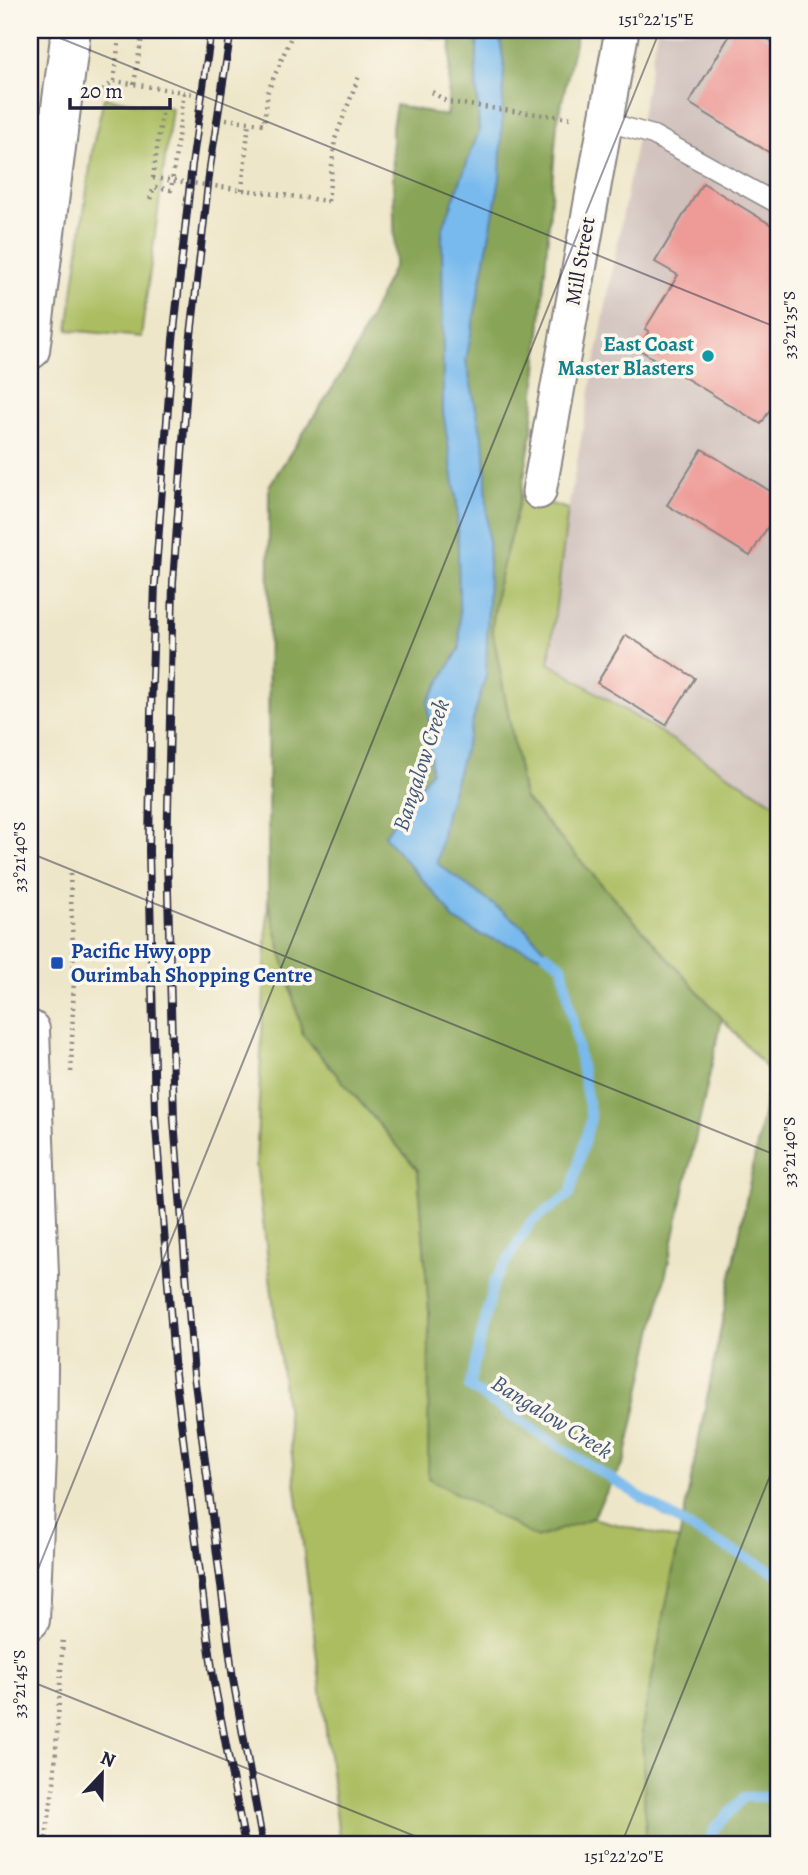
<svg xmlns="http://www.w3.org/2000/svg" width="808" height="1875" viewBox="0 0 808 1875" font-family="Alegreya,serif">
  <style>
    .industrial { fill: #cfc0bb }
    .green { fill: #abbd60; stroke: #66704e; stroke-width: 2 }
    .forest { fill: #88a456; stroke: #556348; stroke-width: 2; fill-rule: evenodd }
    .water { fill: #78baed; stroke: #4d6e94; stroke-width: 2 }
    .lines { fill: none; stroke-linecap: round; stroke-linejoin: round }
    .stream { stroke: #78baed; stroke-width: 10 }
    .building { fill: #ee9b98 }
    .service-casing { stroke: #888482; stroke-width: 21 }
    .minor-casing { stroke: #888482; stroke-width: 37 }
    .primary-casing { stroke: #888482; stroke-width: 42 }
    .path { stroke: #888482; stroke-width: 4.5; stroke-dasharray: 2 5; stroke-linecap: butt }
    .service { stroke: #fff; stroke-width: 18 }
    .minor { stroke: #fff; stroke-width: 33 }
    .primary { stroke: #fff; stroke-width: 38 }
    .rail-casing { stroke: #22223b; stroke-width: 8 }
    .rail { stroke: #fbf7ec; stroke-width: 5; stroke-dasharray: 16; stroke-linecap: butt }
    .path-bridge { stroke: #888482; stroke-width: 4.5; stroke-dasharray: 2 5; stroke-linecap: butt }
    .ticks { fill: none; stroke: #22223b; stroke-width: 2; stroke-opacity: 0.45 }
    .culture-dot { fill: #0f9aa8; stroke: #fbf7ec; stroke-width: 2.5 }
    .transit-dot { fill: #1a4fb4; stroke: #fbf7ec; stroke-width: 2.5 }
    .labels { text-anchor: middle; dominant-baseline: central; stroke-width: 7; stroke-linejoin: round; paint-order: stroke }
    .street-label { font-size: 21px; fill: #22223b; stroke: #fbf7ec }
    .culture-label { font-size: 21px; font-weight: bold; fill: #0d838f; stroke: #fbf7ec; text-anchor: end }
    .transit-label { font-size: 21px; font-weight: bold; fill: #164399; stroke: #fbf7ec; text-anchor: start }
    .water-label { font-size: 23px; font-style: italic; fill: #405779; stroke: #fbf7ec }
    .neatline { fill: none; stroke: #22223b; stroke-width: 2.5 }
    .ticks-label { font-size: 18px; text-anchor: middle; fill: #22223b }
  </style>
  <rect width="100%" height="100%" fill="#fbf7ec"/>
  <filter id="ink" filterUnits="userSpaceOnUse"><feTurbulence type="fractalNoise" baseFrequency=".0143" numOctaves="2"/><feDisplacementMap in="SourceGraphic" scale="14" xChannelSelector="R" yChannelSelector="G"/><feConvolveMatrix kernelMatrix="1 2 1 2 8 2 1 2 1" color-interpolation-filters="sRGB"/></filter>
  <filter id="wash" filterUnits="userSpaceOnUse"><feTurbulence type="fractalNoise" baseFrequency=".00686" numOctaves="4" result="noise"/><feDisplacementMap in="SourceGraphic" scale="28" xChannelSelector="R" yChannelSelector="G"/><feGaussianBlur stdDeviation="1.57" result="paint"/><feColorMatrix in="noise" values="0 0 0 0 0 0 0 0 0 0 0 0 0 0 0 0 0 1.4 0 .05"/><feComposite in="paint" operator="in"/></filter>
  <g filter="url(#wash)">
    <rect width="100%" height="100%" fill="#eee6c8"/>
    <path class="industrial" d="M657,30H778V800L777,805L549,663L568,509Z"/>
    <path class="green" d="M104,98L172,108L141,337L68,330L93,145Z
      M521,495L568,509L549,663L777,805L778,808V1081L524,798L492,628L498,584Z
      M268,901L303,1035L418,1170L429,1311L536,1537L592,1518L679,1540L642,1727L646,1845H340L256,1164Z"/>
    <path class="forest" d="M408,30H478L476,74L479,131L504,67L499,30H578L557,124L532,431L521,495L498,584L492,628L524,798L722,1018L625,1460L592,1518L537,1538L428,1478L429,1311L418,1170L303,1035L268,901L269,486L351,359L395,263L392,127L396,105L446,116L448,102L451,40L407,34ZM485,899L525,928L447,908Z
      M771,1074L778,1081V1845H646L642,1727Z"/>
    <path class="water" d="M478,30H499L504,67L500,179L466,361L485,450L489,567L486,675L446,814L437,863L525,928L555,960L481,935L453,919L447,908L384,836L431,771L428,702L460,648L457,503L443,412L442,230L479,131L476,74Z"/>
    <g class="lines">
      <path class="stream" d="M546,954L562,965L591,1118L570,1194L531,1222L494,1282L469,1387L544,1437L697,1532L778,1574
        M709,1845L714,1829L744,1797H778"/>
    </g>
    <g id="blocks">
      <path class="building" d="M733,30H753L778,45V158L689,103Z
        M703,183L778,229V397L761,424L638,349L649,331L645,329L678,275L655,262Z
        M702,449L778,496V510L750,556L667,505Z
        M626,635L695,678L666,725L597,683Z"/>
    </g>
  </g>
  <g filter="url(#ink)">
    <use href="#blocks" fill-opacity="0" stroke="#888482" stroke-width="2"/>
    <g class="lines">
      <g class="service-casing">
        <path id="service" d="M604,121L653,135L778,204"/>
      </g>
      <g class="minor-casing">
        <path id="minor" d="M539,492L622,30"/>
      </g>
      <g class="primary-casing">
        <path id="primary" d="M30,350L71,30
          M30,1030L39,1275L37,1456L30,1620"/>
      </g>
      <path class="path" d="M114,81L120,30
        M134,84L143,30
        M432,92L448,102L512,111L572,118
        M98,95L114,81L194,94
        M226,119L264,124L268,91L294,30
        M153,178L162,112
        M242,190L249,121
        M150,199L154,187L171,190L184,92
        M328,201L335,139L359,76
        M70,874L74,972L71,1075
        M45,1845L54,1782L63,1637"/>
      <use href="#service" class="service"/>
      <use href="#minor" class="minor"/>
      <use href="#primary" class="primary"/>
      <g class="rail-casing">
        <path id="rail" d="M211,30L192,165L173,340L155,583L151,713L149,851L155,1114L175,1374L213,1677L245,1845
          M231,30L210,167L190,344L173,582L167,855L174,1120L194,1375L233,1679L263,1845"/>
      </g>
      <use href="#rail" class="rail"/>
      <path class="path-bridge" d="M153,178L328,201"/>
    </g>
  </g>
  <path class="ticks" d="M40,30L778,328M30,853L778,1156M30,1589L660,30M30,1681L437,1845M621,1845L778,1456"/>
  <circle class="culture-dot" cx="708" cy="356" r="7"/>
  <rect class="transit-dot" x="50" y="956" width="14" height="14" rx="3.5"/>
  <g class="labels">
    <g class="street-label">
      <text transform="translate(580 261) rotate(-80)">Mill Street</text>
    </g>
    <g class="culture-label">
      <text x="694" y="344">East Coast<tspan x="694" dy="24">Master Blasters</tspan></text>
    </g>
    <g class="transit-label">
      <text x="71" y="951">Pacific Hwy opp<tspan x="71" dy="24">Ourimbah Shopping Centre</tspan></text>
    </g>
    <g class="water-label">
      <text transform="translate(421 765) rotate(-72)">Bangalow Creek</text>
      <text transform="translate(552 1417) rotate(32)">Bangalow Creek</text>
    </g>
  </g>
  <rect width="808" height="1875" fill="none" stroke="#fbf7ec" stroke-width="77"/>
  <g transform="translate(102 1774) rotate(22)" stroke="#fbf7ec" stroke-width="5" paint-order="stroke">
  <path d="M0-5L12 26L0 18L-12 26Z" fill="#22223b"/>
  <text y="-10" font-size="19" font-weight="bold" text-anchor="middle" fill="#22223b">N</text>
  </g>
  <path d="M70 98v10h100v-10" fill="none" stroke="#22223b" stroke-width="3.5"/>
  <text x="80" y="98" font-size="21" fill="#22223b" stroke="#fbf7ec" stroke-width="5" paint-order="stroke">20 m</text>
  <rect x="38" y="38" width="732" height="1798" class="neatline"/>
  <g class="ticks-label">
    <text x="656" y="25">151°22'15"E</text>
    <text transform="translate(789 325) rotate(-90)" y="6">33°21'35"S</text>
    <text transform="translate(19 857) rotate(-90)" y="6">33°21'40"S</text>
    <text transform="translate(789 1152) rotate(-90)" y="6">33°21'40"S</text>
    <text transform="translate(19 1684) rotate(-90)" y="6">33°21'45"S</text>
    <text x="624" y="1862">151°22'20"E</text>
  </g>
</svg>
